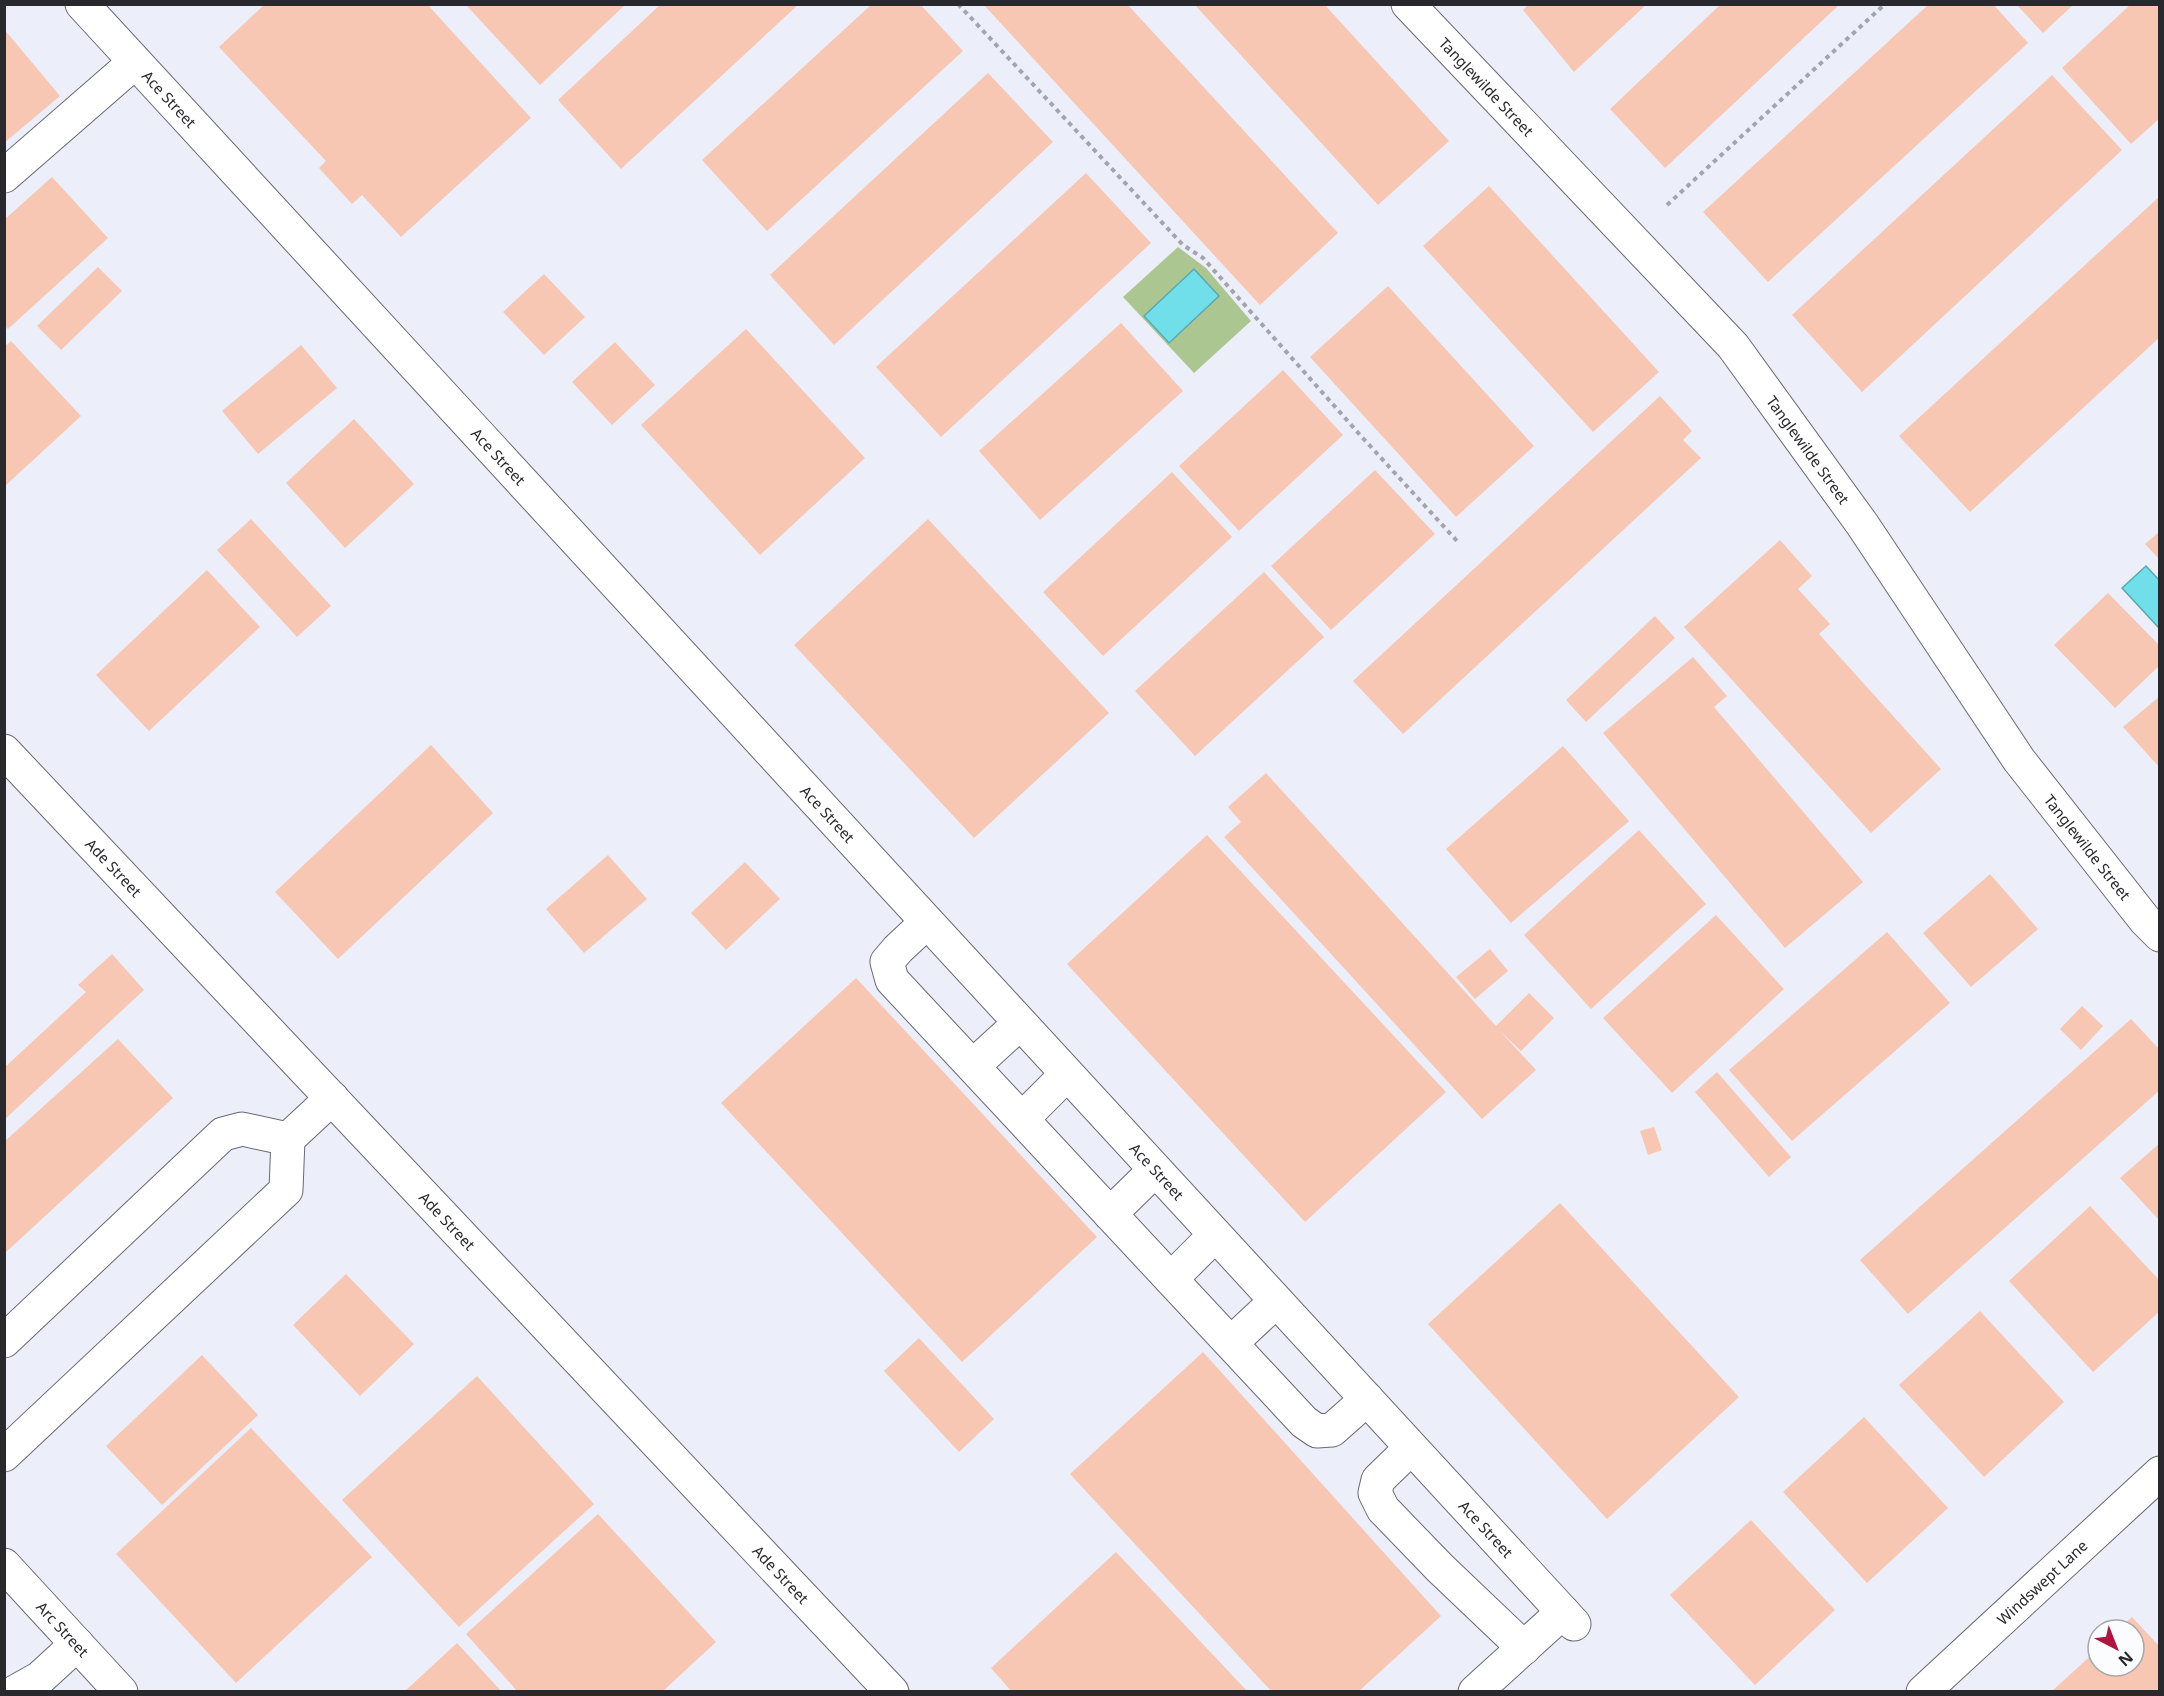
<svg xmlns="http://www.w3.org/2000/svg" width="2164" height="1696" viewBox="0 0 2164 1696" font-family="'Noto Sans',sans-serif">
  <style>
    .green { fill: #acc691 }
    .water { fill: #71dfe9; stroke: #5ba8b1; stroke-width: 1.5 }
    .building { fill: #f7c7b4 }
    .lines { fill: none; stroke-linecap: round; stroke-linejoin: round }
    .minor-casing { stroke: #686973; stroke-width: 35 }
    .path { stroke: #a3a4ad; stroke-width: 4; stroke-dasharray: 4.5 4.5; stroke-linecap: butt }
    .minor { stroke: #fff; stroke-width: 33 }
    .labels { text-anchor: middle; dominant-baseline: central; stroke-width: 5; stroke-linejoin: round; paint-order: stroke }
    .street-label { font-size: 15px; fill: #28282d; stroke: #fbfcfe }
  </style>
  <rect width="100%" height="100%" fill="#eceef9"/>
  <path class="green" d="M1178,247L1206,268L1251,321L1194,373L1123,297Z"/>
  <path class="water" d="M1194,269L1219,296L1169,343L1144,316Z
    M2146,566L2159,580V628L2122,588Z"/>
  <path class="building" d="M265,4H427L531,118L401,237L362,195L352,204L319,168L326,161L219,47Z
    M469,4H626L540,85L467,6Z
    M661,4H799L621,169L558,100Z
    M872,4H920L963,51L767,231L702,160Z
    M983,4H1127L1338,233L1260,305Z
    M1194,4H1324L1449,141L1378,205Z
    M1529,4H1647L1574,72L1523,10Z
    M1721,4H1840L1665,168L1610,109Z
    M1929,4H1993L2028,43L1768,282L1703,212Z
    M2016,4H2074L2043,33Z
    M2131,4H2160V118L2131,144L2062,68Z
    M4,29L60,96L4,143Z
    M988,73L1053,142L834,345L770,275Z
    M2052,75L2122,150L1862,392L1792,315Z
    M1086,173L1151,243L941,437L876,367Z
    M52,177L108,238L8,329L4,325V220Z
    M1489,186L1659,372L1593,432L1423,246Z
    M2160,196V337L1970,512L1899,436Z
    M98,267L122,291L61,350L37,326Z
    M544,274L585,317L544,355L503,312Z
    M1388,286L1534,446L1456,517L1310,357Z
    M1121,323L1183,391L1040,520L979,451Z
    M746,329L865,458L760,555L641,425Z
    M11,341L81,416L4,487V347Z
    M615,342L655,385L612,425L572,382Z
    M301,345L337,388L258,454L222,411Z
    M1283,370L1343,435L1239,531L1179,466Z
    M1660,396L1692,431L1683,440L1701,458L1403,734L1353,681Z
    M354,419L414,484L345,548L286,483Z
    M1375,470L1435,534L1331,630L1271,566Z
    M1172,472L1232,537L1103,656L1043,592Z
    M251,519L331,606L297,637L217,550Z
    M928,519L1109,713L974,838L794,645Z
    M2160,531V560L2145,544Z
    M1780,540L1812,576L1798,589L1830,624L1819,634L1941,769L1871,833L1684,627Z
    M207,570L260,627L149,731L96,675Z
    M1264,572L1324,637L1195,756L1135,691Z
    M2108,593L2160,646V665L2115,708L2054,645Z
    M1655,616L1675,638L1586,722L1566,700Z
    M1693,657L1727,696L1714,707L1863,882L1785,948L1603,733Z
    M2160,696V768L2123,727Z
    M431,745L493,813L338,959L275,892Z
    M1563,746L1629,821L1511,923L1446,849Z
    M1266,773L1496,1026L1529,993L1554,1018L1521,1051L1500,1031L1536,1070L1482,1119L1224,837L1241,822L1228,807Z
    M1639,830L1706,904L1591,1009L1524,935Z
    M1207,835L1446,1092L1305,1222L1067,964Z
    M608,855L647,899L584,953L546,909Z
    M745,862L780,899L726,950L691,913Z
    M1990,874L2038,929L1971,987L1923,933Z
    M1716,915L1784,989L1672,1093L1603,1018Z
    M1887,932L1950,1003L1792,1141L1729,1070Z
    M1490,949L1508,971L1475,999L1456,977Z
    M112,954L144,990L4,1120V1068L86,992L78,985Z
    M856,978L1097,1237L962,1362L721,1103Z
    M2082,1006L2103,1026L2081,1050L2060,1029Z
    M2131,1019L2160,1050V1090L1908,1314L1860,1260Z
    M118,1039L173,1098L4,1254V1142Z
    M1717,1072L1791,1157L1769,1177L1695,1092Z
    M1654,1127L1662,1150L1648,1155L1640,1131Z
    M2160,1143V1221L2120,1178Z
    M1560,1203L1739,1397L1607,1519L1428,1324Z
    M2090,1206L2160,1281V1311L2093,1372L2009,1281Z
    M346,1274L414,1344L360,1396L293,1325Z
    M1980,1311L2064,1402L1984,1477L1899,1385Z
    M919,1338L994,1419L959,1452L884,1371Z
    M1203,1352L1441,1616L1358,1692H1272L1070,1474Z
    M202,1355L258,1415L162,1505L106,1446Z
    M477,1376L594,1504L459,1627L342,1500Z
    M1864,1417L1948,1508L1867,1583L1783,1492Z
    M251,1428L372,1557L236,1683L116,1554Z
    M598,1514L716,1642L662,1692H518L466,1634Z
    M1751,1520L1835,1610L1755,1685L1670,1595Z
    M1116,1552L1248,1692H1012L991,1668Z
    M2132,1617L2160,1647V1692H2051L2098,1649V1666H2134V1630H2118Z
    M457,1643L502,1692H404Z"/>
  <g class="lines">
    <g class="minor-casing">
      <g id="minor">
        <path id="s1" d="M82,4L1574,1624"/>
        <path id="s2" d="M1408,4L1733,346L1862,524L2019,760L2145,920L2160,935"/>
        <path d="M4,176L135,62"/>
        <path id="s3" d="M4,751L892,1692"/>
        <path d="M927,922L898,949L887,962L892,980L1304,1422L1317,1431L1332,1430L1367,1399"/>
        <path d="M973,1066L1020,1023"/>
        <path d="M1022,1119L1067,1074"/>
        <path d="M288,1139L332,1098"/>
        <path d="M1110,1214L1155,1170"/>
        <path d="M1171,1279L1215,1235"/>
        <path d="M4,1341L223,1134L242,1129L288,1139L286,1190L4,1455"/>
        <path d="M1231,1343L1276,1301"/>
        <path d="M1411,1448L1378,1480L1375,1493L1383,1509L1440,1568L1524,1648"/>
        <path id="s4" d="M4,1565L121,1692"/>
        <path d="M15,1692L40,1678L77,1644"/>
        <path d="M1475,1692L1563,1612"/>
        <path id="s5" d="M1923,1692L2160,1473"/>
      </g>
    </g>
    <path class="path" d="M958,4L1183,245L1203,258L1361,436L1457,541
      M1667,205L1885,4"/>
    <use href="#minor" class="minor"/>
  </g>
  <g class="labels">
    <g class="street-label">
      <text stroke="none"><textPath href="#s2" startOffset="114">Tanglewilde Street</textPath></text>
      <text stroke="none"><textPath href="#s1" startOffset="129">Ace Street</textPath></text>
      <text stroke="none"><textPath href="#s2" startOffset="600">Tanglewilde Street</textPath></text>
      <text stroke="none"><textPath href="#s1" startOffset="615">Ace Street</textPath></text>
      <text stroke="none"><textPath href="#s1" startOffset="1101">Ace Street</textPath></text>
      <text stroke="none"><textPath href="#s2" startOffset="1086">Tanglewilde Street</textPath></text>
      <text stroke="none"><textPath href="#s3" startOffset="160">Ade Street</textPath></text>
      <text stroke="none"><textPath href="#s1" startOffset="1587">Ace Street</textPath></text>
      <text stroke="none"><textPath href="#s3" startOffset="646">Ade Street</textPath></text>
      <text stroke="none"><textPath href="#s1" startOffset="2073">Ace Street</textPath></text>
      <text stroke="none"><textPath href="#s3" startOffset="1132">Ade Street</textPath></text>
      <text stroke="none"><textPath href="#s5" startOffset="162">Windswept Lane</textPath></text>
      <text stroke="none"><textPath href="#s4" startOffset="87">Arc Street</textPath></text>
    </g>
  </g>
  <rect width="2164" height="1696" fill="none" stroke="#28282d" stroke-width="12"/>
  <g transform="translate(2116 1648) rotate(138)"><circle r="28" fill="#fbfcfe" stroke="#a7a7aa" stroke-width="1.5"/>
  <path d="M0-4.5L10 22L0 15L-10 22Z" fill="#ac1740"/>
  <text y="-9" font-size="16" font-weight="bold" text-anchor="middle" fill="#28282d">N</text>
  </g>
</svg>
